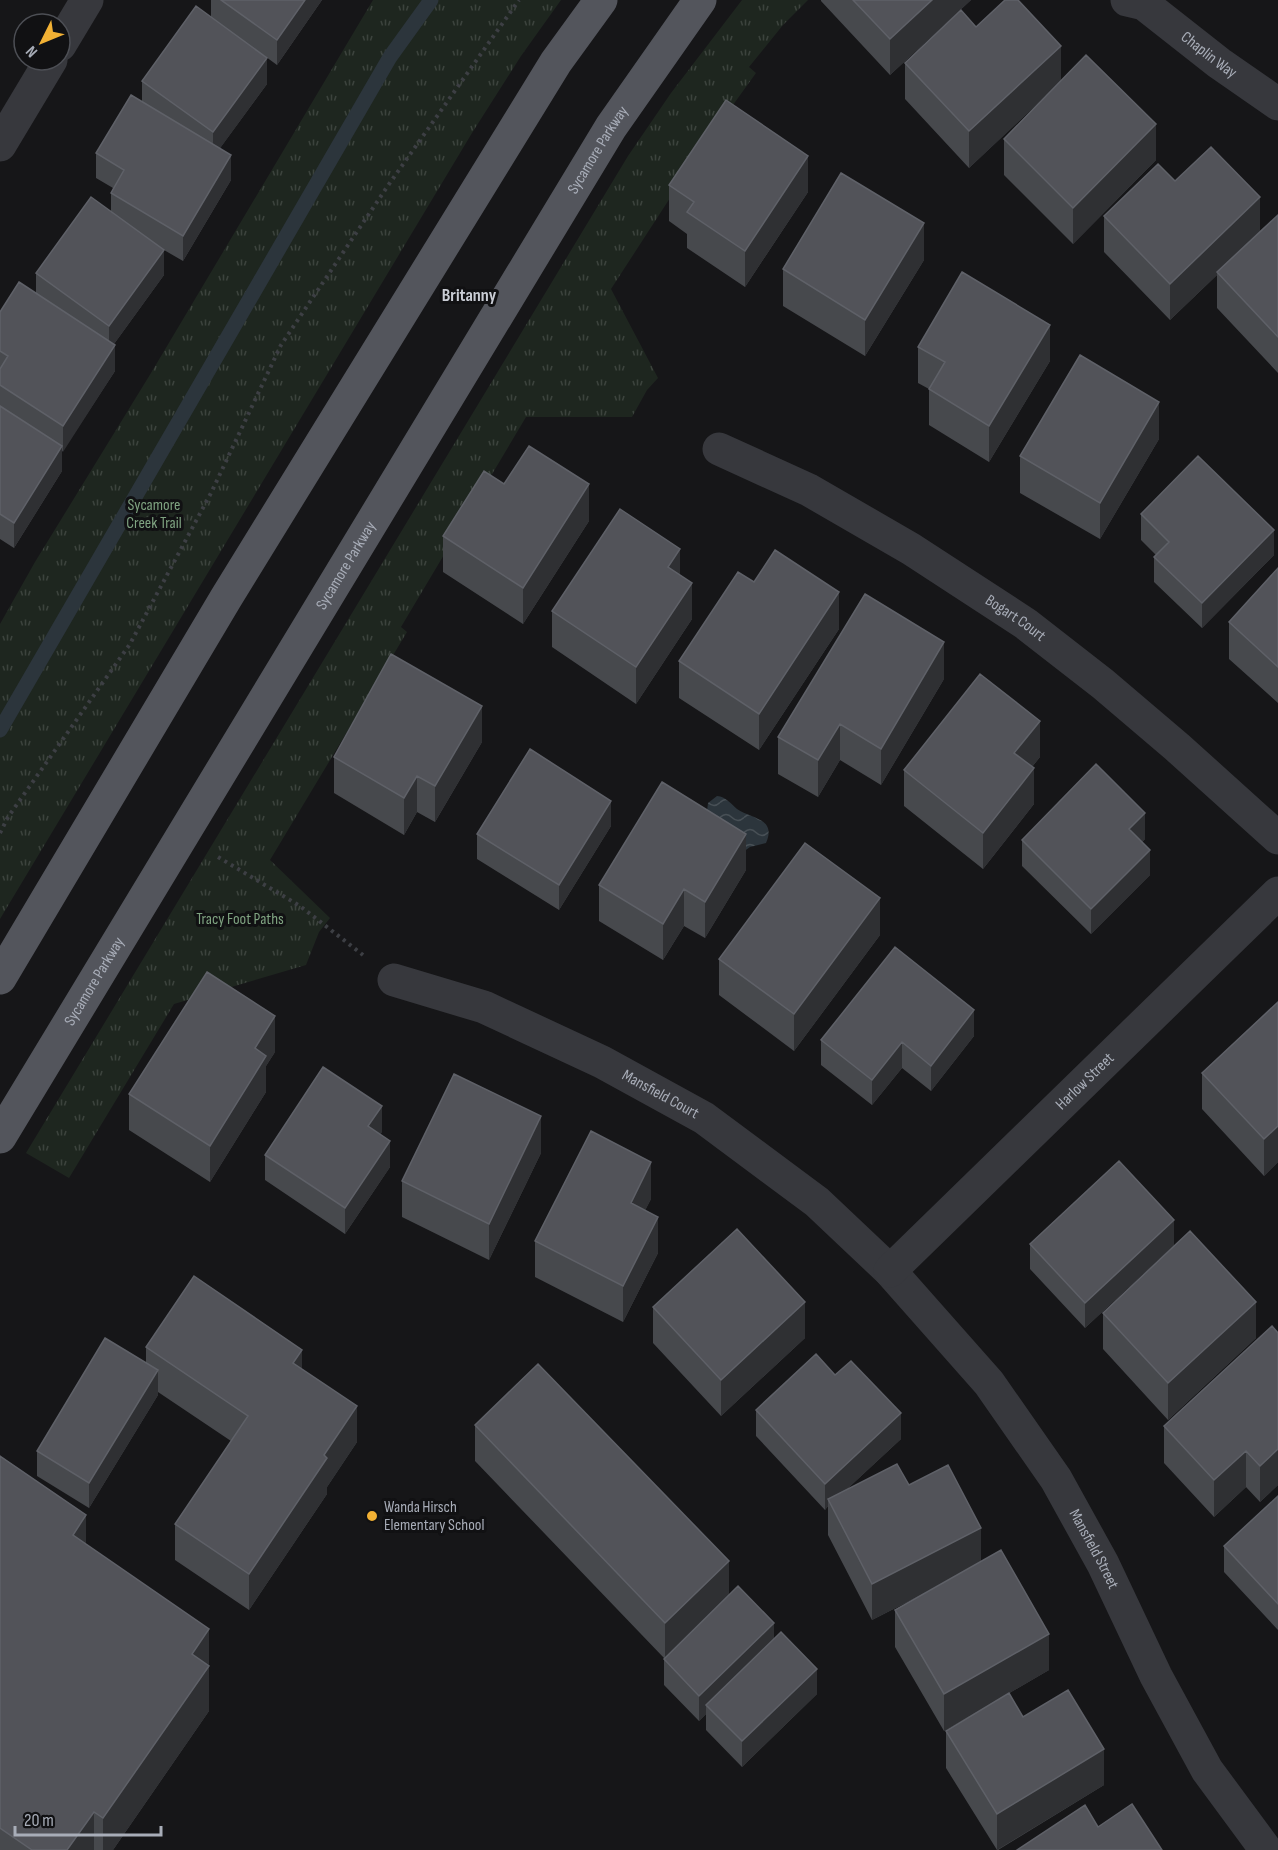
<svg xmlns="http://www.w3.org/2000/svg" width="1278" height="1850" viewBox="0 0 1278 1850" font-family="'Sofia Sans Condensed',sans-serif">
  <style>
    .grass { fill: url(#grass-tufts) }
    .water { fill: url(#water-waves) }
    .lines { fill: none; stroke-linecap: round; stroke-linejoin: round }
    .stream { stroke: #2c353c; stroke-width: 15 }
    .path { stroke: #3d3f44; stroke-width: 4; stroke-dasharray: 3 4.5; stroke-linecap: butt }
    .minor { stroke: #37383d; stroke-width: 33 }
    .major { stroke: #53555c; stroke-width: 33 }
    .wall { fill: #47494d }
    .shaded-wall { fill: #2f3033 }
    .building { fill: #525359; stroke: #5f6168; stroke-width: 1.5 }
    .poi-dot { fill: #f2b134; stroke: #111113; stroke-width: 2 }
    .labels { text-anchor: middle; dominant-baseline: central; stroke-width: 6; stroke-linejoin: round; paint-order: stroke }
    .street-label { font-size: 16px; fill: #a8adb8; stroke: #111113 }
    .park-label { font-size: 16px; fill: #7fa381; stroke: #111113 }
    .poi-label { font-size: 16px; fill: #a8adb8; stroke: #111113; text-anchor: start }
    .neighbourhood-label { font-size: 18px; font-weight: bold; fill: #c9ccd4; stroke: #111113 }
  </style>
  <defs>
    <pattern id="grass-tufts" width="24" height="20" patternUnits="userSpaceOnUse" patternTransform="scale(1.5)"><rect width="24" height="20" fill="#1e261f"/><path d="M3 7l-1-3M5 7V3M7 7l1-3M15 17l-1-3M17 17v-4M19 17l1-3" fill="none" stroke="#3c433d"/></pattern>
    <pattern id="water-waves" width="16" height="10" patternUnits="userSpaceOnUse" patternTransform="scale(1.5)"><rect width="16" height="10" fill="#2c353c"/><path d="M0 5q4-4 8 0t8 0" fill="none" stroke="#485056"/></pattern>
  </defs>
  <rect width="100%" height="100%" fill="#161618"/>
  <path class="grass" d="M373,0H561L521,56L472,133L0,919V624L35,562L151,373Z
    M742,0H808L783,25L749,67L756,73L707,141L611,289L658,378L647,390L632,417H526L401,627L407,632L270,860L330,918L319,932L306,965L174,1004L69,1178L26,1153L628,156L671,93Z"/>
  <path class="water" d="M717,796C726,797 730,803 737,809C751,819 777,818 766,843L750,847L743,852L707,811L708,803Z"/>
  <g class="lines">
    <path class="stream" d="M0,730L390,57L431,0"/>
    <path class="path" d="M0,833L8,817L130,644L211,493L281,345L387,187L519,0
      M218,857L300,906L363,955"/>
    <g class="minor">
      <path id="s1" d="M1127,0L1144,4L1219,63L1278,104"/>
      <path d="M60,45L87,0"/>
      <path d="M0,145L51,60"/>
      <path id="s2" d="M719,449L809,490L911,549L1026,624L1103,684L1177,747L1278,838"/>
      <path id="s3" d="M394,980L484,1007L602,1062L704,1118L817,1202L890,1271L989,1383L1056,1479L1103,1564L1156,1676L1207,1770L1266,1850"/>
      <path id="s4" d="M890,1271L1278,893"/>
    </g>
    <g class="major">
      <path d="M0,978L226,598L556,62L601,0"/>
      <path id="s5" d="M0,1137L611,127L700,0"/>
    </g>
  </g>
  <path class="wall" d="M211,0H322L277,65L262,54L267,84L220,148L231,180L183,261L164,250V275L114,344L115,371L62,452V471L14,548L0,539V312L36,294V273L111,211V193L113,188L96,178V153L142,102V81L211,17Z
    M821,0H971L890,75L821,1Z
    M976,27L1061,81L1156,160L1073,244L1004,175V139L1040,101L969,168L905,99V63Z
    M1175,181L1260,231L1278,215V373L1217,308V275L1170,320L1104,252V216Z
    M669,185L808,192L745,287L687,248V234L669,221Z
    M924,260L865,356L783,306V269Z
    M918,347L1050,361L989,462L929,425V389L918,383Z
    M1159,439L1100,539L1020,493V456Z
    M504,484L589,521L523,624L443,572V536Z
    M1141,514L1274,555L1202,628L1154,582V557L1156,555L1141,540Z
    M1278,568V703L1229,659V622Z
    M680,575L692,619L636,704L552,647V611Z
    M754,582L839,629L759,750L679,698V661Z
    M944,679L881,785L840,760L818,797L778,774V737Z
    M482,742L435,822L417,812L404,835L334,793V757Z
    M1040,757L1032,767L1034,804L983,869L904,806V770Z
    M611,826L559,910L477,859V834Z
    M1145,839L1142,842L1150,875L1091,934L1022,866V840Z
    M746,870L705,938L684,926L663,960L599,921V885Z
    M880,935L794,1051L719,995V959Z
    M1278,1002V1162L1264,1176L1202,1109V1073Z
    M974,1036L931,1091L902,1068L872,1105L821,1065V1040Z
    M275,1052L266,1066V1092L210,1182L129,1130V1094Z
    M382,1132L380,1134L390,1167L345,1234L265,1180V1155Z
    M541,1153L489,1260L402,1217V1181Z
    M651,1199L645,1210L658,1253L623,1322L535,1277V1241Z
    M1030,1244L1174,1245L1085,1328L1030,1269Z
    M653,1307L805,1338L721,1416L653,1343Z
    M1103,1313L1256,1338L1168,1420L1103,1349Z
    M1278,1333V1485L1260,1502L1246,1487L1214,1517L1164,1463V1426Z
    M146,1347L302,1369L357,1442L327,1487V1494L249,1610L175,1560V1524L231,1441L158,1392V1395L89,1508L37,1476V1451L146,1362Z
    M835,1375L901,1439L846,1490L909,1485L981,1561L1049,1670L944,1731L895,1647V1610L923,1594L872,1620L828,1535V1506L825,1510L756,1436V1410Z
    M475,1425L729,1595L774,1639L817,1694L742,1767L706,1730V1714L699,1721L664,1685V1658L475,1461Z
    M0,1456L86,1545L209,1629V1711L113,1850H0Z
    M1278,1496V1630L1224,1572V1546Z
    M1023,1717L1104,1785L998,1850H997L946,1768V1731Z"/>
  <path class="shaded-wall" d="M305,0H322L277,65V40Z
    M932,0H971L890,75V39Z
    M1061,46V82L969,168V131Z
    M267,58V84L213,158V132Z
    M1156,124V160L1073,244V208Z
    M231,155V180L183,261V236Z
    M808,156V192L745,287V251Z
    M1260,197V234L1217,272V275L1170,320V284Z
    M924,223V260L865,356V320Z
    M164,250V275L109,351V326Z
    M1050,325V361L989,462V426Z
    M115,345V371L63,452V426Z
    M1159,402V439L1100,539V503Z
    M62,446V471L14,548V523Z
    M589,484V521L523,624V588Z
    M1274,530V555L1202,628V603Z
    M680,549V585L668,567Z
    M692,583V619L636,704V667Z
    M839,592V629L759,750V714Z
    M944,642V679L881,785V749Z
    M482,706V742L435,822V786Z
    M1040,721V757L1014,789V753Z
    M840,724V760L818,797V760Z
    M1034,768V804L983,869V833Z
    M417,776V812L404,835V798Z
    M611,801V826L559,910V885Z
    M1145,813V839L1129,854V829Z
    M746,834V870L705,938V902Z
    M1150,850V875L1091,934V909Z
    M684,889V926L663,960V924Z
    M880,898V935L794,1051V1014Z
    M974,1010V1036L931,1091V1066Z
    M275,1016V1052L266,1066V1092L210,1182V1146L255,1048Z
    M902,1042V1068L872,1105V1080Z
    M382,1106V1132L368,1151V1126Z
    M541,1116V1153L489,1260V1224Z
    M1278,1126V1162L1264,1176V1139Z
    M390,1141V1167L345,1234V1208Z
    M651,1162V1199L631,1239V1203Z
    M658,1217V1253L623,1322V1286Z
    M1174,1220V1245L1085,1328V1303Z
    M805,1302V1338L721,1416V1380Z
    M1256,1302V1338L1168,1420V1383Z
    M302,1350V1386L293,1363Z
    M158,1370V1395L89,1508V1483Z
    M357,1406V1442L327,1487V1494L249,1610V1574L324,1455Z
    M901,1413V1439L831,1504L828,1499V1506L825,1510V1484Z
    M1278,1449V1485L1260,1502V1466Z
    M1246,1451V1487L1214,1517V1480Z
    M86,1515V1561L73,1535Z
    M981,1528V1564L872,1620V1584Z
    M729,1561V1597L665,1659V1623Z
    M774,1623V1648L706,1705V1714L699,1721V1696Z
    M209,1629V1711L113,1850H103V1818L192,1654Z
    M1049,1634V1670L944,1731V1694Z
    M817,1669V1694L742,1767V1741Z
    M1104,1749V1785L997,1850V1814Z
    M94,1812V1850H67Z"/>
  <path class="building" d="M221,0H305L277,40Z
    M853,0H932L890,39Z
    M1005,0H1018L1061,46L969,131L905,63L961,10L976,27Z
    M196,6L267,58L213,132L142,81Z
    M1086,55L1156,124L1073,208L1004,139Z
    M131,95L231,155L183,236L111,193L124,170L96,153Z
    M726,100L808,156L745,251L687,212L694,202L669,185Z
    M1211,147L1260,197L1170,284L1104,216L1158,164L1175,181Z
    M841,173L924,223L865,320L783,269Z
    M91,197L164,250L109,326L36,273Z
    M1278,215V337L1217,272Z
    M962,272L1050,325L989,426L929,389L945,362L918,347Z
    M19,282L115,345L63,426L0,385V369L8,356L0,351V312Z
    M1080,355L1159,402L1100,503L1020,456Z
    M0,406L62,446L14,523L0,514Z
    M529,446L589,484L523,588L443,536L484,471L504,484Z
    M1198,456L1274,530L1202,603L1154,557L1169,542L1141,514Z
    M620,509L680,549L668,567L692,583L636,667L552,611Z
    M775,550L839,592L759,714L679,661L738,572L754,582Z
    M1278,568V667L1229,622Z
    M865,594L944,642L881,749L840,724L818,760L778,737Z
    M391,654L482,706L435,786L417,776L404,798L334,757Z
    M980,674L1040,721L1014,753L1034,768L983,833L904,770Z
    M530,749L611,801L559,885L477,834Z
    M1096,764L1145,813L1129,829L1150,850L1091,909L1022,840Z
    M662,782L746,834L705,902L684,889L663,924L599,885Z
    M805,843L880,898L794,1014L719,959Z
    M895,947L974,1010L931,1066L902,1042L872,1080L821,1040Z
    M207,972L275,1016L255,1048L266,1056L210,1146L129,1094Z
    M1278,1002V1126L1264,1139L1202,1073Z
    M323,1067L382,1106L368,1126L390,1141L345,1208L265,1155Z
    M454,1074L541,1116L489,1224L402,1181Z
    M591,1131L651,1162L631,1203L658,1217L623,1286L535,1241Z
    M1119,1161L1174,1220L1085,1303L1030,1244Z
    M737,1229L805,1302L721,1380L653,1307Z
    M1190,1231L1256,1302L1168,1383L1103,1313Z
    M194,1276L302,1350L293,1363L357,1406L324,1455L327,1458L249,1574L175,1524L248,1416L146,1347Z
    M1272,1326L1278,1333V1449L1260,1466L1246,1451L1214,1480L1164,1426Z
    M105,1338L158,1370L89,1483L37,1451Z
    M816,1354L835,1375L851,1361L901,1413L825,1484L756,1410Z
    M538,1364L729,1561L665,1623L475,1425Z
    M0,1456L86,1515L73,1535L209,1629L192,1654L209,1666L103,1818L94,1812L67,1850H32L0,1828Z
    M897,1464L909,1485L948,1465L981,1528L872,1584L828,1499Z
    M1278,1496V1604L1224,1546Z
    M1001,1550L1049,1634L944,1694L895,1610Z
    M738,1586L774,1623L699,1696L664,1659Z
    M781,1632L817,1669L742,1741L706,1705Z
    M1068,1690L1104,1749L997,1814L946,1731L1009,1693L1023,1717Z
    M1132,1804L1162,1850H1017L1085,1805L1098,1827Z"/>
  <circle class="poi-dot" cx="372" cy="1516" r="6"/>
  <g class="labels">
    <g class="street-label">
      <text stroke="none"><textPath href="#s1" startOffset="100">Chaplin Way</textPath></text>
      <text stroke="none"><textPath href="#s5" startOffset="1154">Sycamore Parkway</textPath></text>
      <text stroke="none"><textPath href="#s5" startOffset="668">Sycamore Parkway</textPath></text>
      <text stroke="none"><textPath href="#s2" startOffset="342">Bogart Court</textPath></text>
      <text stroke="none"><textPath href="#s5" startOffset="182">Sycamore Parkway</textPath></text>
      <text stroke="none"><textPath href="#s4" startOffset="272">Harlow Street</textPath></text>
      <text stroke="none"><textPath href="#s3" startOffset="291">Mansfield Court</textPath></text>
      <text stroke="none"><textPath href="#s3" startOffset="928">Mansfield Street</textPath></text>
    </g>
    <g class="park-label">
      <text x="154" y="505">Sycamore<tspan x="154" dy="18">Creek Trail</tspan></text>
      <text x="240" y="919">Tracy Foot Paths</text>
    </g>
    <g class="poi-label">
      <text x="384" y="1507">Wanda Hirsch<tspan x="384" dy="18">Elementary School</tspan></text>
    </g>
    <g class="neighbourhood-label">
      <text x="469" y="295">Britanny</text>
    </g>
  </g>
  <g transform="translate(42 42) rotate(227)"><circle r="28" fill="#111113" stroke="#4d4f55" stroke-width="1.5"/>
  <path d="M0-4.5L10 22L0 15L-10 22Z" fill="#f2b134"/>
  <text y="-9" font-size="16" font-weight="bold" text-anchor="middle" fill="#a8adb8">N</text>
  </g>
  <path d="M15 1826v9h146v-9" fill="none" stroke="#a8adb8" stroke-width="3"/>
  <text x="24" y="1826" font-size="18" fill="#a8adb8" stroke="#111113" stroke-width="4.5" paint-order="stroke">20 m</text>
</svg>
